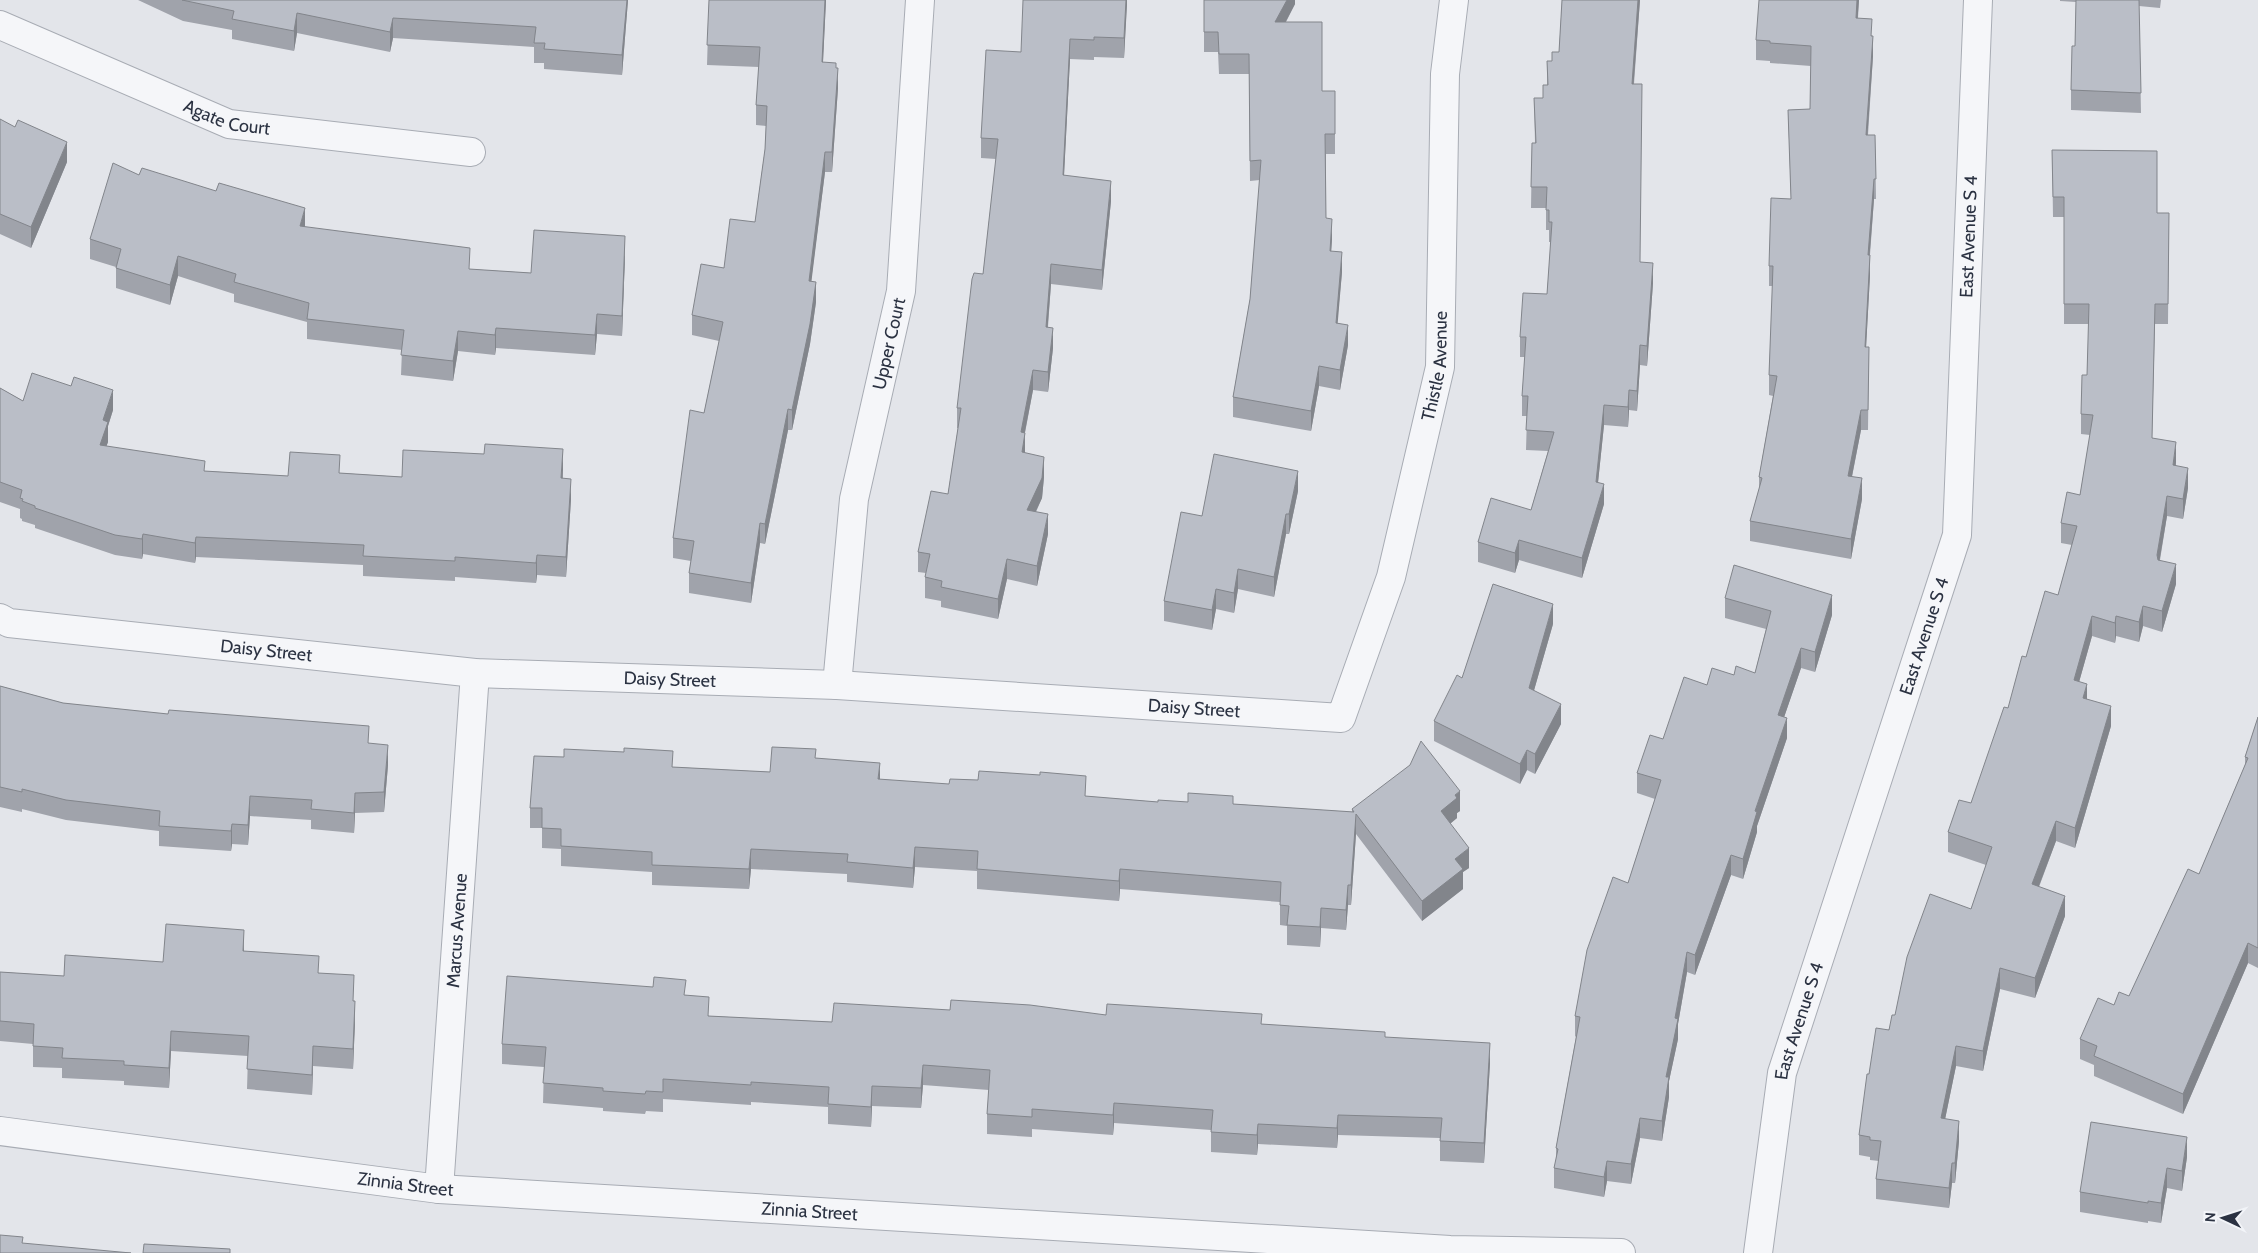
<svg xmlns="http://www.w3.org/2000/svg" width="2258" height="1253" viewBox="0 0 2258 1253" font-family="Cabin,sans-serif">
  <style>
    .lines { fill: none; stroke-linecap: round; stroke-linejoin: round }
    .minor-casing { stroke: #a8acb4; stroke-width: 30 }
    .minor { stroke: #f5f6f9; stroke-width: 28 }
    .wall { fill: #a0a3ab }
    .shaded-wall { fill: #82858b }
    .building { fill: #babec7; stroke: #82858b }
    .labels { text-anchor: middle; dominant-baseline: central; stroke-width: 4; stroke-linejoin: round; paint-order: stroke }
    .street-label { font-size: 18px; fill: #2b3242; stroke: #f2f4f8 }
  </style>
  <rect width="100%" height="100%" fill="#e3e5ea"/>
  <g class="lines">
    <g class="minor-casing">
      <g id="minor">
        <path id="s1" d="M0,25L229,124L471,152"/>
        <path id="s2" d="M0,618L9,623L475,673L837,685L1341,718L1391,577L1440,367L1445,74L1454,0"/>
        <path id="s3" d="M837,685L854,499L901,291L920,0"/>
        <path id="s4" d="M0,1131L439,1189L1450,1250L1621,1253"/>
        <path id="s5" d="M439,1189L475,673"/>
        <path id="s6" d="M1758,1253L1782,1073L1957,535L1978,0"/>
      </g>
    </g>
    <use href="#minor" class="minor"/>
  </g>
  <path class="wall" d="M138,0H628L622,75L544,69V63H534V47L393,38L390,52L297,33L294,51L232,39V30L183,21Z
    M709,0H826L823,62L836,68L838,88L832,172H825L811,281L816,302L810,344L792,430H788L765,544L760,543L751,603L689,593V573L691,561L673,558V538L704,413L719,341L692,335V315L755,222L765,149L766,126L756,125V105L759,67L707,65Z
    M1127,0L1124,58L1094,57V60L1070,59L1064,175L1111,201L1102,290L1051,284L1048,327L1053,348L1048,392L1033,390L1025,433V453L1044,477L1042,498L1036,512L1048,534L1037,586L1007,579L998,619L941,607V601L925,598V577L926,573L918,572V552L948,494L958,428H957V408L983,274L996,159L981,158V138L1021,52Z
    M1287,0H1295V4L1286,22L1322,91L1335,134V154H1326V218L1332,239L1331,251L1342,272L1337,323L1348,345L1340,390L1319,386L1311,431L1233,417V397L1250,299L1260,180L1250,181L1249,74H1219L1218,52H1204V32Z
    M1555,0H1640L1634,84L1640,262L1653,283L1647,366L1640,365L1637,411L1629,410L1628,427L1604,425L1598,482L1604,504L1582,578L1519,560L1515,573L1478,562V542L1531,510L1548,451L1526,450L1527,416H1522V396L1525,357H1520V337L1547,294L1551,242H1549V230H1546V208H1531L1532,143H1535L1534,98H1543L1547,85V61H1552L1559,52L1562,0Z
    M1859,0L1858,18L1872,36L1873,56L1868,135H1875L1876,199H1874L1870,255V275L1866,347H1869L1868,430H1861L1852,477L1862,499L1851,559L1750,541V521L1759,489V477L1773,396L1769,395V375L1773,286H1769V266L1791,199L1788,110L1810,109L1811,66L1770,63V61L1756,60V40Z
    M2060,0H2161L2160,8L2139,6L2141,113L2071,110V90L2075,46L2076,2L2060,1Z
    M0,119L67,162L31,248L0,234Z
    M2052,150L2157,213H2169L2168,324H2155L2152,438L2176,462V466L2188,488L2183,519L2167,516L2160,560L2176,584L2162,632L2143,626L2139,642L2116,636L2115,643L2092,636L2079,682L2087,699L2111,726L2075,848L2056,841L2039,887L2065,916L2035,998L2000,989L1983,1071L1956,1066L1945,1119L1959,1141L1955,1183H1952L1949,1208L1876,1199V1179L1879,1161L1870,1160V1157L1859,1155V1135L1869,1074L1895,1015L1971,909L1986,865L1948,852V832L1971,803L2008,708L2026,657L2058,595L2072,545L2061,543V523L2080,495L2090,435L2081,434V414L2087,375L2089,324H2064V217H2053Z
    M139,175L305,227L469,269L531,273L625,256L622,336L597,334L595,355L496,348L495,355L458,351L453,381L401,375L402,350L307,339V322L234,302V294L178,276L170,305L116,288V267L90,259V239Z
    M0,388L23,401L113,410L108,426V442L106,446L205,471L288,476L340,473L402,477L563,469V478L571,499L566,577L537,575L536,583L455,577V581L363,576V565L196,557L195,563L143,554L142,559L115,555L35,528V525L22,521V519L20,518V509L0,502Z
    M1298,491L1289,534H1286L1274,597L1238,589L1234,613L1216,609L1212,630L1164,621V601L1202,516Z
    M1725,598L1832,615L1815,672L1801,668L1784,717L1787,738L1757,826V832L1743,879L1731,875L1695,975L1687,972L1678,1024V1039L1669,1081V1097L1662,1141L1640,1138L1631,1184L1607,1181L1604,1197L1554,1188V1168L1556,1160V1148L1576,1037L1575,1036V1016L1628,883L1655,799L1637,793V773L1707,685L1734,675L1755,673L1766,629L1725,618Z
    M1553,624L1534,690L1561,724L1535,774L1527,770L1520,784L1434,741V721L1462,678Z
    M0,686L63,703L369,743L388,765L384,812L355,813L354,833L311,829V820L250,816L248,845L232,844L231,851L159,846V831L66,820L22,809V812L0,807Z
    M2258,717V968L2248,963L2183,1114L2094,1076V1065L2080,1059V1039L2114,1005L2129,996L2199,874L2245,765V757Z
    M816,758L880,780L1158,802L1233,804L1352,812V809L1460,811L1457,813V818L1450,824L1469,868L1463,872V889L1422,921L1356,834L1351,905H1348L1346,930L1321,928L1320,947L1287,945V926L1280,925V902L1120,889L1119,901L977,889V871L915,867L913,888L847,882V874L751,869L749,889L652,885V872L561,866V849L542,848V828H530V808L673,767L770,772Z
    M244,951L319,973L354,1001L355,1021L353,1069L313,1066L312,1095L247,1089L248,1056L171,1051L169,1088L124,1085V1081L62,1078V1068L33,1067V1044L0,1041V972L64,976Z
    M686,995L709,1016L832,1022L950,1010L1106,1015L1262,1024L1385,1037L1490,1063L1484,1163L1440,1161V1138L1338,1135L1337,1148L1258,1144L1257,1155L1211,1152V1130L1114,1123L1113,1135L1032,1129V1137L987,1134V1114L989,1090L923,1085L921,1108L872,1106L871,1127L828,1124V1107L751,1102V1105L663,1099V1112L646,1111L645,1114L603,1111V1108L543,1103L544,1067L502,1064V1044Z
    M2187,1157L2182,1191L2167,1188L2161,1223L2148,1221V1223L2080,1212V1192Z"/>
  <path class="shaded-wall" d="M627,0H628L622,75V55Z
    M825,0H826L822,82V62Z
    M1126,0H1127V5L1124,58V38Z
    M1287,0H1295V4L1275,42V22Z
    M1638,0H1640L1632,104V84Z
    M1857,0H1859L1856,38V18Z
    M297,13V33L294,51V31Z
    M393,18V38L390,52V32Z
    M1873,36V56L1866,155V135Z
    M1070,39V59L1063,195V175Z
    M838,68V88L832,172V152Z
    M67,142V162L31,248V227Z
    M825,152V172L809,301V281Z
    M1874,179V199L1868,275V255Z
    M1111,181V201L1102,290V270Z
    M305,208V228L300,226Z
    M1332,219V239L1330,271V251Z
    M625,236V256L622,336V316Z
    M1342,252V272L1336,343V323Z
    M1870,255V275L1865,367V347Z
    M178,256V276L170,305V285Z
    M1653,263V283L1647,366V346Z
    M1051,264V284L1046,347V327Z
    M816,282V302L810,344L792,430V410Z
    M597,314V334L595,355V335Z
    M1348,325V345L1340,390V370Z
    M496,328V348L495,355V335Z
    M1053,328V348L1048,392V372Z
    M458,331V351L453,381V361Z
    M1640,345V365L1637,411V391Z
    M1319,366V386L1311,431V411Z
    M1033,370V390L1021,452V432Z
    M113,390V410L108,426V442L100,465V445L103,420Z
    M1629,390V410L1628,427V407Z
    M1604,405V425L1596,502V482Z
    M788,409V430L765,544V524Z
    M1861,410V430L1848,496V476Z
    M1025,433V453L1022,452Z
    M2176,442V462L2173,485V465Z
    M563,449V469L561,498V478Z
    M1044,457V477L1042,498L1027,530V510Z
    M2188,468V488L2183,519V499Z
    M1298,471V491L1289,534V514Z
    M1862,478V499L1851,559V539Z
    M571,479V499L566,577V557Z
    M1604,484V504L1582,578V558Z
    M2167,496V516L2157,575V555Z
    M1048,514V534L1037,586V566Z
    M1286,514V534L1274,597V577Z
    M760,523V543L751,603V583Z
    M143,534V554L142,559V539Z
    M196,537V557L195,563V543Z
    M1519,540V560L1515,573V553Z
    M537,555V575L536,583V563Z
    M1007,559V579L998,619V599Z
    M2176,564V584L2162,632V611Z
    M1238,569V589L1234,613V593Z
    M1216,589V609L1212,630V610Z
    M1832,595V615L1815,672V652Z
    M1553,604V624L1529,708V688Z
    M2143,606V626L2139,642V622Z
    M2092,616V636L2074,700V680Z
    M2116,616V636L2115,643V623Z
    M1801,648V668L1778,735V715Z
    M2087,684V704L2083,698Z
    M1561,704V724L1535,774V754Z
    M2111,706V726L2075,848V828Z
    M1787,718V738L1757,826V832L1743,879V859L1755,811Z
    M388,745V765L384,812V792Z
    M1527,750V770L1520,784V764Z
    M880,763V783L878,779Z
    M1460,791V811L1457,813V818L1441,831V811L1455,795Z
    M355,793V813L354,833V813Z
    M250,796V816L248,845V825Z
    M1356,814V834L1351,905V885Z
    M2056,821V841L2032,904V884Z
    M232,824V844L231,851V831Z
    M915,847V867L913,888V868Z
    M1469,848V868L1463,872V889L1422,921V901L1455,859Z
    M751,849V869L749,889V869Z
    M1731,855V875L1695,975V955Z
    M1120,869V889L1119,901V881Z
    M1348,885V905L1346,930V910Z
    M2065,896V916L2035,998V978Z
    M1321,908V928L1320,947V927Z
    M244,930V950L243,971V951Z
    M2248,943V963L2183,1114V1094Z
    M1687,952V972L1678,1024V1039L1669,1081V1097L1662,1141V1121L1666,1077L1675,1018Z
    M2000,968V989L1983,1071V1051Z
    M355,1001V1021L353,1069V1049Z
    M171,1031V1051L169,1088V1068Z
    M1490,1043V1063L1484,1163V1143Z
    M313,1046V1066L312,1095V1075Z
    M1956,1046V1066L1941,1139V1118Z
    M923,1065V1085L921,1108V1088Z
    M872,1086V1106L871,1127V1107Z
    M1114,1103V1123L1113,1135V1115Z
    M1338,1115V1135L1337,1148V1128Z
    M1640,1118V1138L1631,1184V1164Z
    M1959,1121V1141L1955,1183V1163Z
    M1258,1124V1144L1257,1155V1135Z
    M2187,1137V1157L2182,1191V1171Z
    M1607,1161V1181L1604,1197V1177Z
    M1952,1163V1183L1949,1208V1188Z
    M2167,1168V1188L2161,1223V1203Z"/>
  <path class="building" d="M182,0H627L622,55L544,49L545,43H534L536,27L393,18L390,32L297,13L294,31L232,19L234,11Z
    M709,0H825L822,62L836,63V68H838L832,152H825L809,281L816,282L810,324L792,410L788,409L765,524L760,523L751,583L689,573L694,541L673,538L690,410L704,413L723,322L692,315L701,264L724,268L730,219L755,222L765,149L767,106L756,105L760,47L707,45Z
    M1023,0H1126L1124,38L1094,37V40L1070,39L1063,175L1111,181L1102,270L1051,264L1046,327L1053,328L1048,372L1033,370L1021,432L1025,433L1022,452L1044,457L1042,478L1027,510L1048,514L1037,566L1007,559L998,599L941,587L942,581L925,577L930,554L918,552L931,491L948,494L961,408H957L972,279L974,273L983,274L998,139L981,138L986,50L1021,52Z
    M1204,0H1287L1275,22H1322V91H1335V134H1325L1326,218L1332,219L1330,251L1342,252L1336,323L1348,325L1340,370L1319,366L1311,411L1233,397L1250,299L1261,160L1250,161L1249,54H1219L1218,32H1204Z
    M1562,0H1638L1632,84H1642L1640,262L1653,263L1647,346L1640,345L1637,391L1629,390L1628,407L1604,405L1596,482L1604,484L1582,558L1519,540L1515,553L1478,542L1491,498L1531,510L1554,432L1526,430L1528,396H1522L1526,337H1520L1523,293L1547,294L1552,222H1549V210H1546L1547,187H1531L1532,143H1536L1534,98H1543V85H1548L1547,61H1552V52H1559Z
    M1759,0H1857L1856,18L1872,19L1871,36H1873L1866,135H1875L1876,179H1874L1868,255H1870L1865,347H1869L1868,410H1861L1848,476L1862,478L1851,539L1750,521L1762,478L1759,477L1777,376L1769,375L1773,266H1769L1771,198L1791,199L1788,110L1810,109L1811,46L1770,43V41L1756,40Z
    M2076,0H2139L2141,93L2071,90L2072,46H2075Z
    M0,119L15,127L18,120L67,142L31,227L0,214Z
    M2052,150L2157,151V213H2169L2168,304H2155L2152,438L2176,442L2173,465L2188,468L2183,499L2167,496L2157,555L2158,560L2176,564L2162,611L2143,606L2139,622L2116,616L2115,623L2092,616L2074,680L2087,684L2083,698L2111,706L2075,828L2056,821L2032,884L2065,896L2035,978L2000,968L1983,1051L1956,1046L1941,1118L1959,1121L1955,1163H1952L1949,1188L1876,1179L1881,1141L1870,1140V1137L1859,1135L1867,1074H1869L1876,1028L1889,1030L1892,1015H1895L1907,957L1930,894L1971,909L1992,847L1948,832L1959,800L1971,803L2004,707L2008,708L2022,656L2026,657L2045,591L2058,595L2077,526L2061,523L2067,492L2080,495L2093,415L2081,414L2082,375H2087L2089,304H2064V197H2053Z
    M113,163L139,175L142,168L216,191L219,183L305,208L300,226L470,248L469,269L531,273L534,230L625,236L622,316L597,314L595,335L496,328L495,335L458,331L453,361L401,355L404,330L307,319L309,303L234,282L236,274L178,256L170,285L116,268L121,249L90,239Z
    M32,373L71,386L74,377L113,390L103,420L108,422L100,445L205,461L204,471L288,476L290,452L340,455L339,473L402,477L403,450L484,454L485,444L563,449L561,478L571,479L566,557L537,555L536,563L455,557V561L363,556L364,545L196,537L195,543L143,534L142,539L115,535L35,508V506L22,501L23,499L20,498L22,490L0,482V388L23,401Z
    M1214,454L1298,471L1289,514H1286L1274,577L1238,569L1234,593L1216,589L1212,610L1164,601L1181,512L1202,516Z
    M1734,565L1832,595L1815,652L1801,648L1778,715L1787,718L1755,811L1757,812L1743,859L1731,855L1695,955L1687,952L1675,1018L1678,1019L1666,1077H1669L1662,1121L1640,1118L1631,1164L1607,1161L1604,1177L1554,1168L1558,1149L1556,1148L1580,1017L1575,1016L1587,950L1613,877L1628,883L1661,780L1637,773L1650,735L1663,739L1684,677L1707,685L1712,668L1734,675L1736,666L1755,673L1771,611L1725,598Z
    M1493,584L1553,604L1529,688L1561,704L1535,754L1527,750L1520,764L1434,721L1457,675L1462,678Z
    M0,686L63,703L168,714L169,710L369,726L368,743L388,745L384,792L355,793L354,813L311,809L312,800L250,796L248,825L232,824L231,831L159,826L160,811L66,800L22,789V792L0,787Z
    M2258,717V948L2248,943L2183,1094L2094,1056L2097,1046L2080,1039L2098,998L2114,1005L2119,992L2129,996L2188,869L2199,874L2248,758L2245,757Z
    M1421,741L1460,791L1455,795L1457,798L1441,811L1469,848L1455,859L1463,869L1422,901L1356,814L1351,885H1348L1346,910L1321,908L1320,927L1287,925L1289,906L1280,905L1281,882L1120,869L1119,881L977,869L978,851L915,847L913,868L847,862L848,854L751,849L749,869L652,865V852L561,846V829L542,828V808H530L534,756L564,757V749L624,752V748L673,751L672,767L770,772L772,747L816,749L815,758L880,763L878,779L949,784L950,779L978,780L979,771L1040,775V772L1086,776L1085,796L1158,802V800L1188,802V793L1233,796V804L1354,812L1352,809L1410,765Z
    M166,924L244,930L243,951L319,956L318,973L354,975L353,1001H355L353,1049L313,1046L312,1075L247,1069L249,1036L171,1031L169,1068L124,1065V1061L62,1058L63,1048L33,1046L34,1024L0,1021V972L64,976L65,955L163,962Z
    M507,976L653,987L654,977L686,980L684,995L709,997L708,1016L832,1022L834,1003L950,1010L951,1000L1030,1005L1106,1015L1107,1004L1262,1014L1261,1024L1385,1032V1037L1490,1043L1484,1143L1440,1141L1442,1118L1338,1115L1337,1128L1258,1124L1257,1135L1211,1132L1213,1110L1114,1103L1113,1115L1032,1109V1117L987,1114L990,1070L923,1065L921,1088L872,1086L871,1107L828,1104L829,1087L751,1082V1085L663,1079V1092L646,1091L645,1094L603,1091V1088L543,1083L546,1047L502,1044Z
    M2091,1122L2187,1137L2182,1171L2167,1168L2161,1203L2148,1201V1203L2080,1192Z
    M0,1235L23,1237L22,1243L131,1253H0Z
    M144,1244L230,1249V1253H143Z"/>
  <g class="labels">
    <g class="street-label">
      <text stroke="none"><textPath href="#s1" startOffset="246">Agate Court</textPath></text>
      <text stroke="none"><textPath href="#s6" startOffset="1046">East Avenue S 4</textPath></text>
      <text stroke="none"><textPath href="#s3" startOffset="346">Upper Court</textPath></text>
      <text stroke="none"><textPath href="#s2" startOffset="1712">Thistle Avenue</textPath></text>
      <text stroke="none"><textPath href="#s6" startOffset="641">East Avenue S 4</textPath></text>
      <text stroke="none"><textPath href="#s2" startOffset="269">Daisy Street</textPath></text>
      <text stroke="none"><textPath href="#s2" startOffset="674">Daisy Street</textPath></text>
      <text stroke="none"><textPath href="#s2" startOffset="1199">Daisy Street</textPath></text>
      <text stroke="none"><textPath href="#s5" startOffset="259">Marcus Avenue</textPath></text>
      <text stroke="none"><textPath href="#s6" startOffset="236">East Avenue S 4</textPath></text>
      <text stroke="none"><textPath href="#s4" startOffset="409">Zinnia Street</textPath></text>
      <text stroke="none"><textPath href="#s4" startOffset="814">Zinnia Street</textPath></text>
    </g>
  </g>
  <g transform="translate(2223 1218) rotate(274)" stroke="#f2f4f8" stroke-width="4" paint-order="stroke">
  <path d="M0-4L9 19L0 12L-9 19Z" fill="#2b3242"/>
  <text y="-8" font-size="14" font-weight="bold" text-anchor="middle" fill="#2b3242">N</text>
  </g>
</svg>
